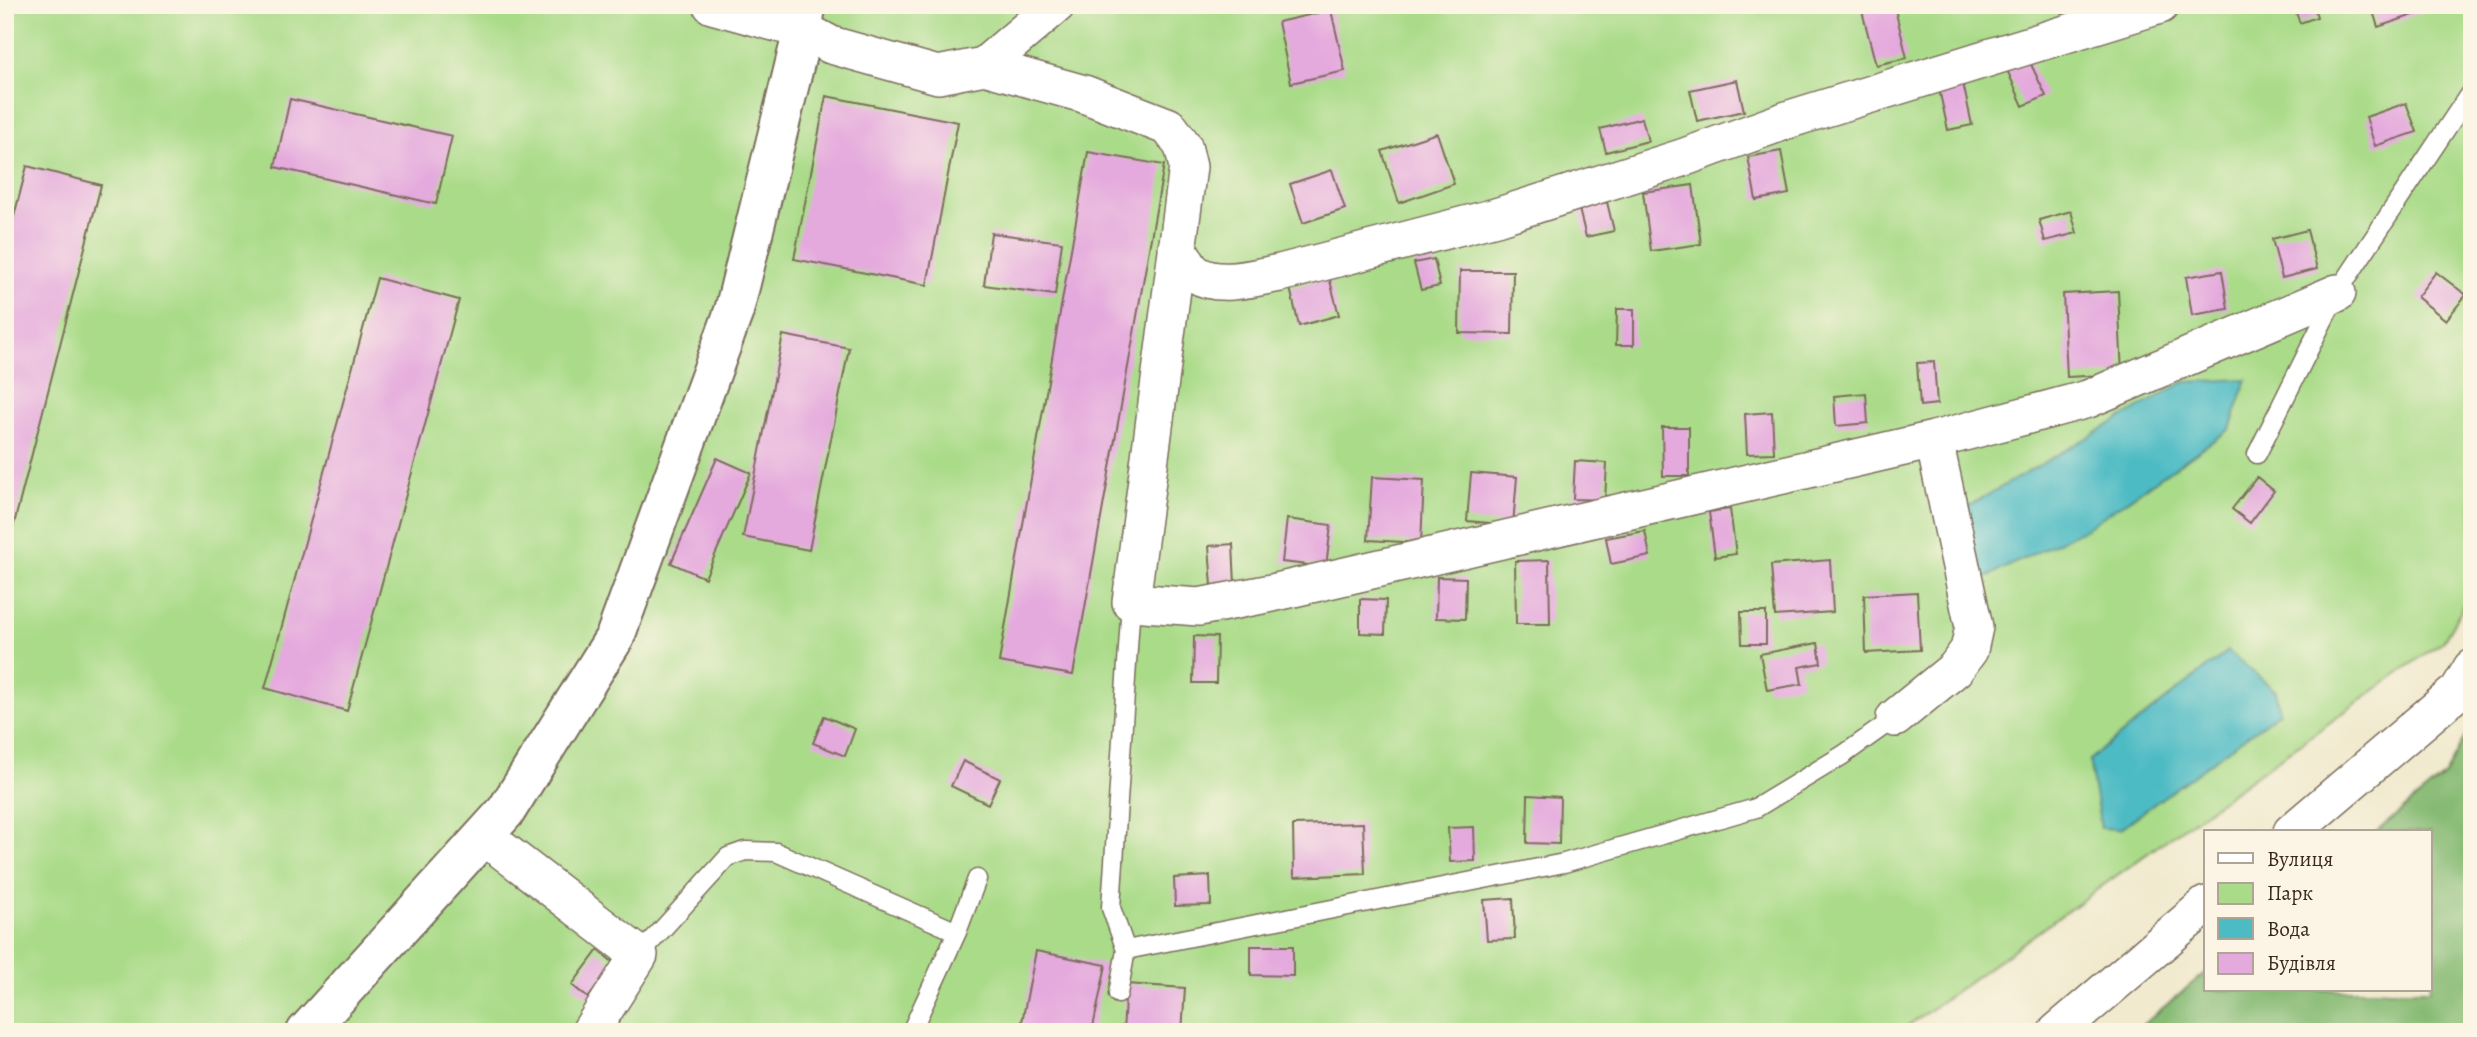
<svg xmlns="http://www.w3.org/2000/svg" width="2477" height="1037" viewBox="0 0 2477 1037" font-family="Alegreya,serif">
  <style>
    .green { fill: #aadb89; stroke: #728254; stroke-width: 2 }
    .forest { fill: #87bb75; stroke: #61724a; stroke-width: 2 }
    .water { fill: #4dbbc4; stroke: #447271; stroke-width: 2 }
    .building { fill: #e4a9dd }
    .lines { fill: none; stroke-linecap: round; stroke-linejoin: round }
    .lane-casing { stroke: #7b6d5c; stroke-width: 21 }
    .street-casing { stroke: #7b6d5c; stroke-width: 40 }
    .secondary-casing { stroke: #7b6d5c; stroke-width: 42 }
    .lane { stroke: #fff; stroke-width: 18 }
    .street { stroke: #fff; stroke-width: 37 }
    .secondary { stroke: #fff; stroke-width: 38 }
  </style>
  <rect width="100%" height="100%" fill="#fcf5e5"/>
  <filter id="ink" filterUnits="userSpaceOnUse"><feTurbulence type="fractalNoise" baseFrequency=".0143" numOctaves="2"/><feDisplacementMap in="SourceGraphic" scale="14" xChannelSelector="R" yChannelSelector="G"/><feConvolveMatrix kernelMatrix="1 2 1 2 8 2 1 2 1" color-interpolation-filters="sRGB"/></filter>
  <filter id="wash" filterUnits="userSpaceOnUse"><feTurbulence type="fractalNoise" baseFrequency=".00686" numOctaves="4" result="noise"/><feDisplacementMap in="SourceGraphic" scale="28" xChannelSelector="R" yChannelSelector="G"/><feGaussianBlur stdDeviation="1.57" result="paint"/><feColorMatrix in="noise" values="0 0 0 0 0 0 0 0 0 0 0 0 0 0 0 0 0 1.4 0 .05"/><feComposite in="paint" operator="in"/></filter>
  <g filter="url(#wash)">
    <rect width="100%" height="100%" fill="#f1eacf"/>
    <path class="green" d="M5,5H2472V591L2443,641L1899,1032H5Z"/>
    <path class="forest" d="M2472,723V1032H2134L2206,972V990H2430V832H2376L2445,775Z"/>
    <path class="water" d="M2247,379L2230,429L2085,529L1980,580L1958,512L2184,382Z
      M2228,651L2276,691L2279,712L2120,829L2101,828L2089,760Z"/>
    <g id="blocks">
      <path class="building" d="M1884,5H1894L1907,58L1876,65L1862,11Z
        M2061,5H2087L2088,11L2064,16Z
        M2293,5H2313L2317,17L2300,23Z
        M2371,5H2420L2422,12L2378,27Z
        M1331,10L1345,71L1291,83L1278,22Z
        M2029,60L2046,96L2023,106L2007,70Z
        M1737,80L1744,111L1697,121L1690,90Z
        M1963,83L1972,125L1948,130L1939,89Z
        M826,96L958,122L927,285L794,259Z
        M290,99L452,136L436,204L275,167Z
        M2406,103L2417,132L2375,146L2366,117Z
        M1642,118L1648,141L1606,152L1600,129Z
        M1437,133L1454,184L1399,203L1382,151Z
        M1781,151L1789,194L1756,200L1748,157Z
        M1088,152L1164,165L1073,675L999,662Z
        M27,166L101,185L6,555L5,251Z
        M1332,170L1345,209L1303,223L1290,184Z
        M1693,185L1701,244L1651,251L1643,192Z
        M1607,202L1614,231L1586,237L1579,209Z
        M2071,211L2077,233L2045,241L2039,220Z
        M2307,230L2317,269L2282,278L2272,239Z
        M991,233L1062,242L1055,295L984,285Z
        M1434,259L1440,286L1421,290L1414,263Z
        M1460,271H1513L1512,334L1459,333Z
        M2222,271L2228,309L2192,315L2186,277Z
        M2436,272L2466,295L2446,320L2417,297Z
        M1329,277L1339,315L1299,326L1290,288Z
        M377,278L459,300L347,711L265,688Z
        M2118,291L2122,374L2067,377L2063,294Z
        M1617,309H1634V345H1616Z
        M783,335L849,348L809,550L743,537Z
        M1934,362L1937,404L1920,406L1917,363Z
        M1866,393L1868,423L1836,426L1834,396Z
        M1772,412L1774,453L1747,454L1745,414Z
        M1662,427H1689V476H1663Z
        M717,458L751,473L705,578L671,563Z
        M1575,461L1607,463L1605,500L1573,499Z
        M1471,473L1517,477L1513,525L1467,521Z
        M1372,477L1424,480L1421,543L1368,540Z
        M2257,477L2274,491L2250,523L2232,509Z
        M1730,509L1736,554L1715,557L1709,512Z
        M1287,519L1331,525L1326,567L1282,562Z
        M1645,531L1650,556L1611,564L1606,538Z
        M1233,544L1235,584L1212,586L1209,546Z
        M1549,560L1550,624H1516L1515,561Z
        M1830,560L1833,612L1775,616L1771,565Z
        M1437,577L1466,578L1465,619L1436,618Z
        M1917,592L1920,650L1866,653L1864,595Z
        M1360,599L1386,600L1385,634L1360,633Z
        M1741,612H1766V644H1742Z
        M1194,636L1217,637L1216,683H1193Z
        M1818,643L1821,663L1799,667L1802,684L1767,690L1760,654Z
        M824,716L855,729L845,756L813,743Z
        M963,761L1000,779L988,804L951,786Z
        M1528,795L1560,797L1559,844L1527,843Z
        M1363,823L1365,874L1294,877L1293,825Z
        M1474,827L1475,861L1450,862L1448,828Z
        M1210,876L1211,905L1175,906L1174,878Z
        M1513,898L1515,939L1487,940L1484,900Z
        M1251,946H1293V976L1251,975Z
        M598,950L615,964L588,998L572,985Z
        M1036,951L1106,965L1092,1032H1020Z
        M1126,984L1185,988L1182,1032H1123Z"/>
    </g>
  </g>
  <g filter="url(#ink)">
    <use href="#blocks" fill-opacity="0" stroke="#7b6d5c" stroke-width="2"/>
    <g class="lines">
      <g class="lane-casing">
        <path id="lane" d="M2257,454L2337,293L2472,90
          M1126,950L1564,863L1756,808L1843,755L1895,718
          M639,955L728,857L745,851L776,852L957,932
          M1118,994L1126,950L1111,908L1131,602
          M911,1032L957,932L977,879"/>
      </g>
      <g class="street-casing">
        <path id="street" d="M712,5L803,30L831,45L938,75L984,66L1056,5
          M984,66L1084,94L1169,127L1183,146L1188,167L1131,602L1199,607L1272,593L1934,440L2088,399L2337,293
          M1177,247C1183,255 1188,269 1196,274C1219,289 1256,277 1280,273L1496,217L1682,158L1790,119L2160,5
          M1895,718L1955,669L1969,650L1974,627L1934,440
          M2292,832L2459,690L2472,668
          M484,836L639,955L590,1032
          M2057,1032L2206,905"/>
      </g>
      <g class="secondary-casing">
        <path id="secondary" d="M306,1032L506,811L615,637L734,311L803,30L806,5"/>
      </g>
      <use href="#lane" class="lane"/>
      <use href="#street" class="street"/>
      <use href="#secondary" class="secondary"/>
    </g>
  </g>
  <rect width="2477" height="1037" fill="none" stroke="#fcf5e5" stroke-width="28"/>
  <rect x="2204" y="830" width="228" height="161" fill="#fcf5e5" stroke="#afa495" stroke-width="2"/>
  <rect x="2218" y="853" width="35" height="10" fill="#ffffff" stroke="#afa495" stroke-width="2"/>
  <text x="2267" y="866" font-size="21" fill="#3b2a1e">Вулиця</text>
  <rect x="2218" y="883" width="35" height="21" fill="#aadb89" stroke="#afa495" stroke-width="2"/>
  <text x="2267" y="900" font-size="21" fill="#3b2a1e">Парк</text>
  <rect x="2218" y="918" width="35" height="21" fill="#4dbbc4" stroke="#afa495" stroke-width="2"/>
  <text x="2267" y="936" font-size="21" fill="#3b2a1e">Вода</text>
  <rect x="2218" y="953" width="35" height="21" fill="#e4a9dd" stroke="#afa495" stroke-width="2"/>
  <text x="2267" y="970" font-size="21" fill="#3b2a1e">Будівля</text>
</svg>
